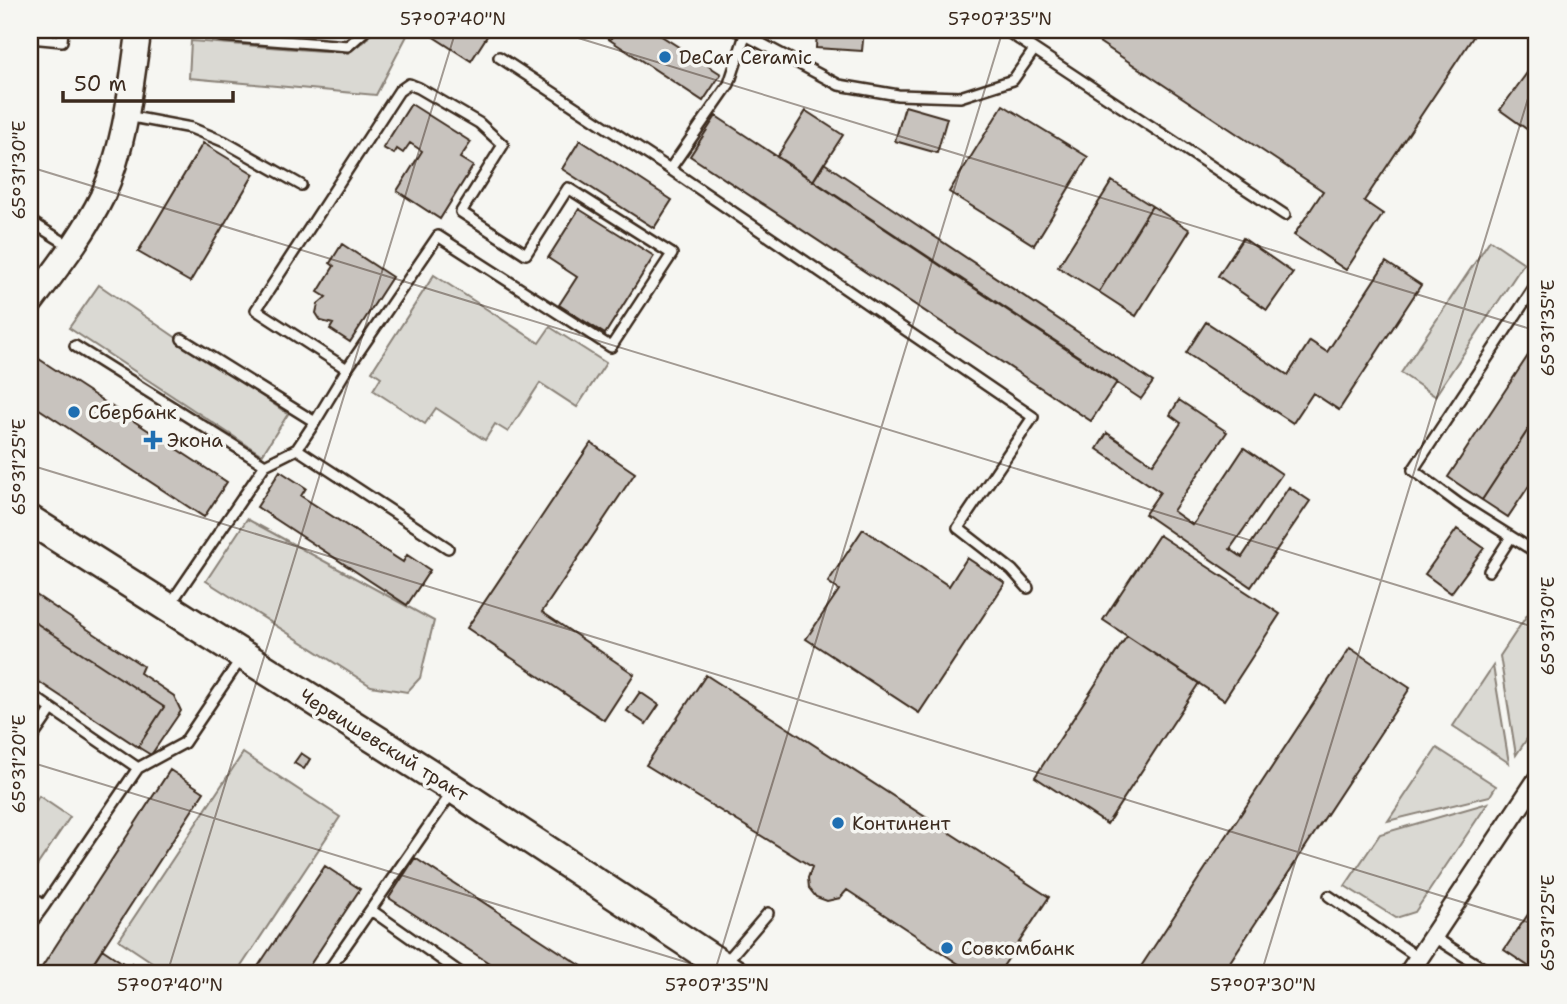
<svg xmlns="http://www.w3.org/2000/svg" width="1567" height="1004" viewBox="0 0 1567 1004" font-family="'Shantell Sans',sans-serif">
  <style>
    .green { fill: #dad9d3; stroke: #8a8278; stroke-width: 2 }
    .building { fill: #c8c3be; stroke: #3b2a1e; stroke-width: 2 }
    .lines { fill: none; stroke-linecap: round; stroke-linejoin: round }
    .service-casing { stroke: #3b2a1e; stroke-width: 14 }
    .minor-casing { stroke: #3b2a1e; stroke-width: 23 }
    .tertiary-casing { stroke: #3b2a1e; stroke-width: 28 }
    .primary-casing { stroke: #3b2a1e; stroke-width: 33 }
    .service { stroke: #f6f6f2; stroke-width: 9 }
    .minor { stroke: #f6f6f2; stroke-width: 18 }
    .tertiary { stroke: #f6f6f2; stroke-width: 23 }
    .primary { stroke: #f6f6f2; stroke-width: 28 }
    .ticks { fill: none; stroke: #3b2a1e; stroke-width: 2; stroke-opacity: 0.45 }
    .poi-dot { fill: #1f6fb2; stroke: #f6f6f2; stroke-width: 2.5 }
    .labels { text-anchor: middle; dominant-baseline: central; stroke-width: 7; stroke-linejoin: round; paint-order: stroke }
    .poi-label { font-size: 19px; fill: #3b2a1e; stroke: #f6f6f2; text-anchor: start }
    .street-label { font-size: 19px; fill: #3b2a1e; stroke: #f6f6f2 }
    .neatline { fill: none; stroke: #3b2a1e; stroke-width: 2.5 }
    .ticks-label { font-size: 18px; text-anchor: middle; fill: #3b2a1e }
  </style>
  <rect width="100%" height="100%" fill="#f6f6f2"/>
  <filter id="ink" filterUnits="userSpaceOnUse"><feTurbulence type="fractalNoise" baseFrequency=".0143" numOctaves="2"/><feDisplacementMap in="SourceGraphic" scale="14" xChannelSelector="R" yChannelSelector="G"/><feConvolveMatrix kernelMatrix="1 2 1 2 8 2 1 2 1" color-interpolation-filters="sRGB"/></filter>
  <g filter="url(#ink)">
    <path class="green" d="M372,30H410L376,95L189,78L191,41L348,53L367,39Z
      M1490,240L1524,263L1435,396L1401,373Z
      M434,275L539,343L550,327L606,363L577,407L540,383L508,432L495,424L485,440L436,408L425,424L373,390L381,377L372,371Z
      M99,285L288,414L262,455L69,328Z
      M247,519L434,621L420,678L407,692L371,686L206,581Z
      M1537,600V724L1516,755L1500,656Z
      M1493,666L1509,763L1453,726Z
      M1437,748L1496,786L1490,796L1388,821Z
      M243,753L340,817L236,974H170L119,940Z
      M39,796L70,817L36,867L30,863V810Z
      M1488,803L1415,912L1396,918L1345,886L1380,834Z"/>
    <path class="building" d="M436,30H491L471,61L432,36Z
      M594,30H617L610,40Z
      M617,30H652L721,74L703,101L610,40Z
      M817,30H864L862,51L816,48Z
      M1081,30H1461L1473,37L1364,201L1383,214L1346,270L1294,235L1323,191Z
      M1537,59V117L1528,130L1500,110Z
      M411,104L471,142L460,158L473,166L440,219L397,191L422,151L410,143L403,153L397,149L394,154L383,148Z
      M1003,105L1088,157L1034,245L949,192Z
      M905,106L947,118L937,153L895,141Z
      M806,111L843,135L813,181L777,157Z
      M716,116L1117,382L1091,421L690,156Z
      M580,140L672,200L654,228L562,169Z
      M203,143L254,174L190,282L138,252Z
      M824,163L1153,382L1141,399L813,181Z
      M1112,181L1152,206L1099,292L1058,267Z
      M1152,206L1190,230L1136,316L1099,292Z
      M579,209L654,256L605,334L559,305L577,277L548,258Z
      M1243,238L1293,273L1267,310L1218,276Z
      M342,244L392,277L350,342L330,329L333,324L321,321L316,313L318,304L326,297L318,292L334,266L330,263Z
      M1386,262L1421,285L1339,410L1313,393L1293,423L1186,353L1206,322L1288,375L1310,341L1327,352Z
      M1537,342V416L1482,500L1448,477Z
      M39,359L227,482L204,517L30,403V373Z
      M1179,400L1227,432L1173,511L1193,525L1244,448L1282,474L1230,549L1242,557L1289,487L1310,501L1251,587L1145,514L1160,492L1097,449L1107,433L1153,464L1181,423L1170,415Z
      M1537,416V474L1508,517L1482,500Z
      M591,443L635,473L542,612L634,674L604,720L467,628Z
      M280,471L306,488L301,496L403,562L407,555L430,570L407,605L257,507Z
      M863,529L949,586L967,558L1005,583L919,713L806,639L839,590L828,582Z
      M1457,529L1484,548L1451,593L1425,574Z
      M1159,535L1280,614L1224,700L1103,620Z
      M36,595L143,666L140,673L174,696L181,711L151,755L138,747L164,707L30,619V601L32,602Z
      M30,619L164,707L138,747L30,676Z
      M1127,636L1199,683L1107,824L1035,777Z
      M1350,648L1410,688L1222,974H1136Z
      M706,675L1049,897L998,974H974L847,890L840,898L827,901L816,897L809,888L808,878L812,867L646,765Z
      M640,692L659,705L646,724L627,711Z
      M301,753L310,759L304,769L294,763Z
      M170,770L204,792L86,974H53L42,967Z
      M415,858L594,974H506L389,898Z
      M325,866L360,889L304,974H253Z
      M1531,910L1537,915V972L1504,950Z
      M102,949L129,967L125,974H91L87,972Z
      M132,963L149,974H125Z"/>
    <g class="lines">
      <g class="service-casing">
        <path id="service" d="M221,30V36L348,46L366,30
          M736,30L839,85L898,95L960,97L1013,80L1034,50
          M1005,30L1285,215
          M745,35L729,84L670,169L1033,417L958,528L1012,570L1028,588
          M30,38L62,41L63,30
          M499,57L670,169
          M127,116L191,128L225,142L301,185
          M30,221L70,246
          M1537,283L1413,470L1459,504L1537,553
          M75,346L265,465
          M315,422L347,369L438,236L611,347L672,254L568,188L526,254L461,212L503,145L479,123L419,88L409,84L399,91L256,310L347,369
          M297,449L448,548
          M1489,571L1511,537
          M171,603L265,465L297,449L315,422L182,339
          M30,694L138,768
          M30,741L52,709
          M30,895L44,906L30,925
          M1329,896L1419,958
          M44,906L138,768L184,743L242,657
          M371,910L462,974
          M1434,937L1492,974
          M726,962L768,913
          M326,974L453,791"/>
      </g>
      <g class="minor-casing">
        <path id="minor" d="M1408,974L1537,780"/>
      </g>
      <g class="tertiary-casing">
        <path id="tertiary" d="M30,304C56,269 83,236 102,197C126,144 131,86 139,30"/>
      </g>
      <g class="primary-casing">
        <path id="primary" d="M30,520L454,789L735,974"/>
      </g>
      <use href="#service" class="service"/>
      <use href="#minor" class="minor"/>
      <use href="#tertiary" class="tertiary"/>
      <use href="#primary" class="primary"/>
    </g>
  </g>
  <path class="ticks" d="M552,30L1537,331M1524,30L1537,34M30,167L1537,628M30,465L1537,925M30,762L725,974M167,974L456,30M714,974L1003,30M1261,974L1537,69"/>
  <g class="poi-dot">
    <circle cx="665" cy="57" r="7"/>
    <circle cx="74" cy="412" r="7"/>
    <path d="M149.5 429.5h7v7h7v7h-7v7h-7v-7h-7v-7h7z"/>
    <circle cx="838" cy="823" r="7"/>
    <circle cx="947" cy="948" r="7"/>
  </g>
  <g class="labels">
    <g class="poi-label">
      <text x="679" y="57">DeCar Ceramic</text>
      <text x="88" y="412">Сбербанк</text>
      <text x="167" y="440">Экона</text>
      <text x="852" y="823">Континент</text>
      <text x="961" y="948">Совкомбанк</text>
    </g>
    <g class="street-label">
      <text transform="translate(384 745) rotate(32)">Червишевский тракт</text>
    </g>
  </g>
  <rect width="1567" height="1004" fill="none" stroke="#f6f6f2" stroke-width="77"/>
  <path d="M63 91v10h170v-10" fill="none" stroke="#3b2a1e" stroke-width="3.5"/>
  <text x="74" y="91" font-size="21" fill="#3b2a1e" stroke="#f6f6f2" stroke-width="5" paint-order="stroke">50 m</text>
  <rect x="38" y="38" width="1490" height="927" class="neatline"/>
  <g class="ticks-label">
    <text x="453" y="25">57°07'40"N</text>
    <text x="1000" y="25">57°07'35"N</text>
    <text transform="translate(19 170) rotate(-90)" y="6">65°31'30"E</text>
    <text transform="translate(1548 328) rotate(-90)" y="6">65°31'35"E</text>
    <text transform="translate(19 467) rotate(-90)" y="6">65°31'25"E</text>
    <text transform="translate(1548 626) rotate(-90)" y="6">65°31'30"E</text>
    <text transform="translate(19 764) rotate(-90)" y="6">65°31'20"E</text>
    <text transform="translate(1548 923) rotate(-90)" y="6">65°31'25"E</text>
    <text x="170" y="991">57°07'40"N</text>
    <text x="717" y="991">57°07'35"N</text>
    <text x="1263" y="991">57°07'30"N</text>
  </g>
</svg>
